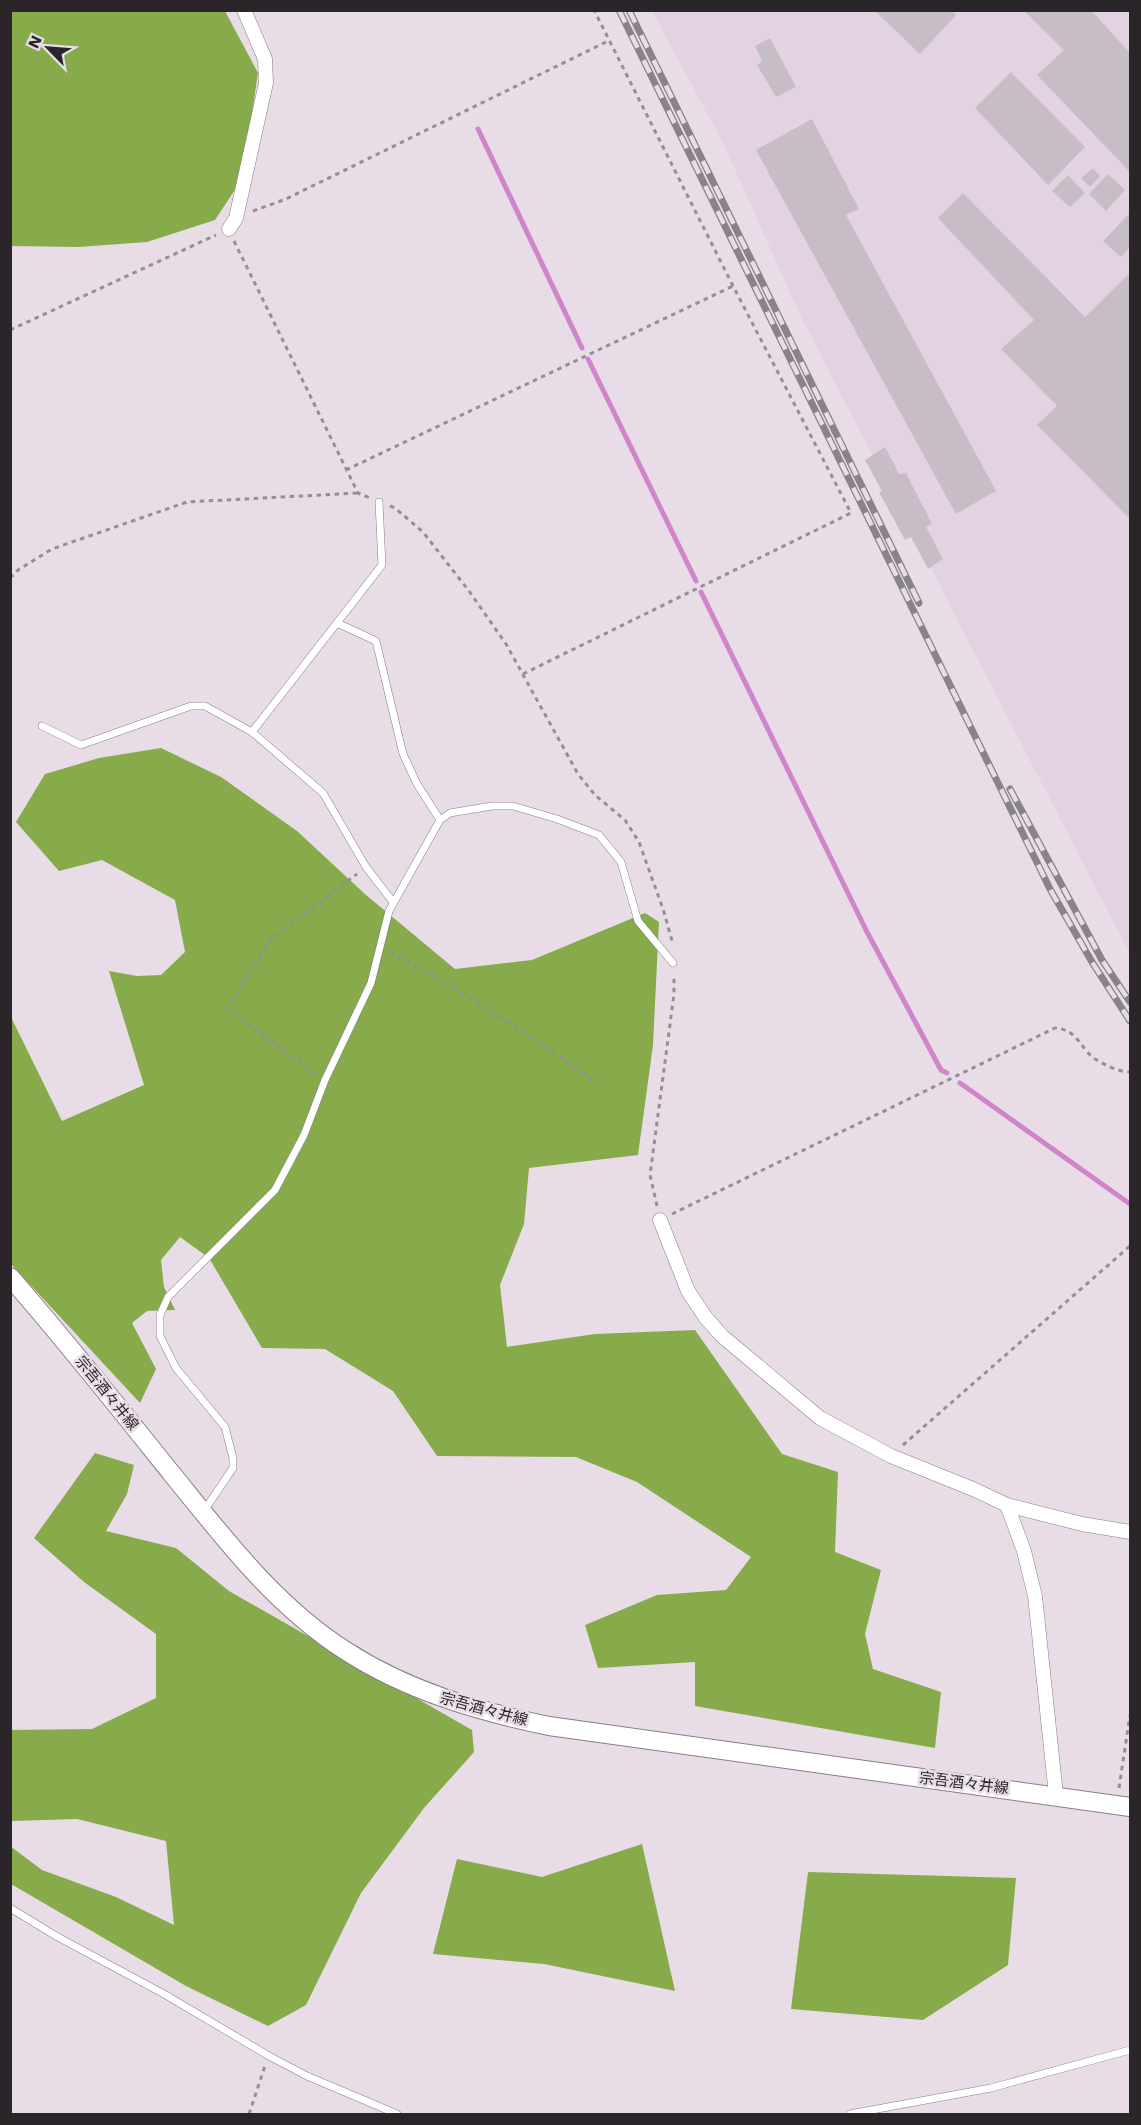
<svg xmlns="http://www.w3.org/2000/svg" width="1141" height="2125" viewBox="0 0 1141 2125" font-family="'Work Sans','Noto Sans JP',sans-serif">
  <style>
    .built { fill: #e3d2e1 }
    .forest { fill: #87aa4b }
    .lines { fill: none; stroke-linecap: round; stroke-linejoin: round }
    .stream { stroke: #d085cb; stroke-width: 5 }
    .building { fill: #c7bdc6 }
    .lane-casing { stroke: #887e87; stroke-width: 8 }
    .street-casing { stroke: #887e87; stroke-width: 15 }
    .secondary-casing { stroke: #887e87; stroke-width: 20 }
    .path { stroke: #968e95; stroke-width: 3; stroke-dasharray: 4.5 4.5; stroke-linecap: butt }
    .lane { stroke: #fff; stroke-width: 7 }
    .street { stroke: #fff; stroke-width: 14 }
    .secondary { stroke: #fff; stroke-width: 18 }
    .rail-casing { stroke: #898288; stroke-width: 7 }
    .rail { stroke: #e8dde6; stroke-width: 4.5; stroke-dasharray: 14; stroke-linecap: butt }
    .labels { text-anchor: middle; dominant-baseline: central; stroke-width: 5; stroke-linejoin: round; paint-order: stroke }
    .street-label { font-size: 15px; fill: #292528; stroke: #e8dde6 }
  </style>
  <rect width="100%" height="100%" fill="#e8dde6"/>
  <path class="built" d="M652,11H1130V954L800,315L725,147Z"/>
  <path class="forest" d="M11,11H225L258,73L242,179L215,220L147,242L78,247L11,246Z
    M161,748L221,777L297,831L366,895L455,969L532,960L645,913L659,922L653,1045L638,1155L529,1168L524,1224L500,1285L507,1347L595,1334L695,1330L782,1454L838,1472L835,1552L881,1570L865,1634L873,1669L941,1692L935,1748L695,1706V1662L598,1668L585,1625L657,1595L726,1590L751,1557L637,1482L576,1457L437,1456L393,1391L325,1349L262,1348L209,1258L180,1237L161,1260L164,1287L175,1310L147,1311L132,1323L156,1369L140,1403L11,1264L10,1015L62,1121L144,1085L109,971L137,976L161,975L185,952L175,900L102,860L59,871L16,822L45,774L99,758Z
    M95,1453L134,1465L127,1494L106,1531L176,1548L229,1591L472,1730L474,1752L424,1808L361,1893L306,2005L268,2026L186,1986L11,1884L10,1846L42,1870L116,1897L174,1925L166,1841L77,1819L11,1821V1730L92,1729L156,1698V1634L84,1582L34,1538Z
    M642,1844L675,1991L544,1964L433,1954L457,1859L542,1877Z
    M808,1872L1016,1878L1008,1965L923,2020L791,2009Z"/>
  <g class="lines">
    <path class="stream" d="M478,129L582,348
      M588,359L696,581
      M701,592L866,930L941,1070L947,1073
      M960,1083L1130,1204"/>
  </g>
  <path class="building" d="M874,10H951L956,15L920,54Z
    M1023,10H1091L1130,53V172L1037,75L1064,50Z
    M770,38L796,87L776,97L757,65L762,61L755,46Z
    M1011,72L1085,147L1048,185L975,108Z
    M812,119L859,209L846,215L996,491L956,514L756,150Z
    M1093,168L1100,176L1090,187L1081,178Z
    M1108,174L1125,190L1106,211L1089,194Z
    M1068,175L1085,193L1070,207L1052,191Z
    M963,193L1085,317L1130,273V519L1037,425L1057,406L1001,349L1034,320L938,218Z
    M1130,213V247L1121,257L1103,241Z
    M885,447L899,474L906,473L932,524L926,527L943,559L928,569L911,537L905,540L879,492L882,491L865,460Z"/>
  <g class="lines">
    <g class="lane-casing">
      <path id="lane" d="M337,623L376,641L403,754L417,784L440,820
        M42,726L81,745L191,706H205L252,732L323,793L366,867L393,902
        M252,732L382,565L379,502
        M204,1511L233,1468V1458L225,1427L176,1368L160,1336V1315L168,1297L275,1190L304,1135L325,1080L371,983L389,911L440,820L450,813L492,806H513L557,819L599,835L621,862L638,921L673,963
        M10,1908L56,1936L164,1994L269,2056L307,2076L397,2114
        M850,2114L991,2088L1130,2050"/>
    </g>
    <g class="street-casing">
      <path id="street" d="M229,229L236,218L266,83L265,59L244,10
        M660,1220L688,1291L706,1318L722,1336L820,1418L891,1456L973,1489L1007,1505L1082,1524L1130,1532
        M1007,1505L1024,1551L1035,1596L1056,1795"/>
    </g>
    <g class="secondary-casing">
      <path id="secondary" d="M10,1277C66,1341 119,1408 172,1474C224,1538 275,1606 346,1651C408,1691 477,1711 549,1726L1130,1807"/>
    </g>
    <path class="path" d="M253,211L286,199L608,41
      M234,241L358,493L370,498
      M10,330L216,235
      M346,470L733,286
      M390,506L395,508L423,532L469,591L506,644L578,774L595,795L625,820L639,842L664,912L672,941
      M10,578L18,570L52,549L187,502L358,493
      M523,674L851,513L733,286L594,10
      M390,953C463,990 530,1036 597,1083
      M316,1074L227,1008L265,948L282,930L357,874
      M657,1206L650,1175L674,994V975
      M672,1214L1055,1028C1077,1029 1080,1048 1095,1059C1105,1065 1119,1072 1130,1072
      M903,1445L1130,1246
      M1119,1788L1130,1715
      M249,2114L265,2066"/>
    <use href="#lane" class="lane"/>
    <use href="#street" class="street"/>
    <use href="#secondary" class="secondary"/>
    <g class="rail-casing">
      <path id="rail" d="M619,10L1050,889L1092,962L1130,1021
        M629,10L919,603
        M1010,789L1102,960L1130,1002"/>
    </g>
    <use href="#rail" class="rail"/>
  </g>
  <g class="labels">
    <g class="street-label">
      <text transform="translate(107 1393) rotate(51)">宗吾酒々井線</text>
      <text transform="translate(484 1709) rotate(15)">宗吾酒々井線</text>
      <text transform="translate(964 1783) rotate(7)">宗吾酒々井線</text>
    </g>
  </g>
  <rect width="1141" height="2125" fill="none" stroke="#292528" stroke-width="24"/>
  <g transform="translate(48 48) rotate(295)" stroke="#e8dde6" stroke-width="4.5" paint-order="stroke">
  <path d="M0-4.5L10 22L0 15L-10 22Z" fill="#292528"/>
  <text y="-9" font-size="16" font-weight="bold" text-anchor="middle" fill="#292528">N</text>
  </g>
</svg>
